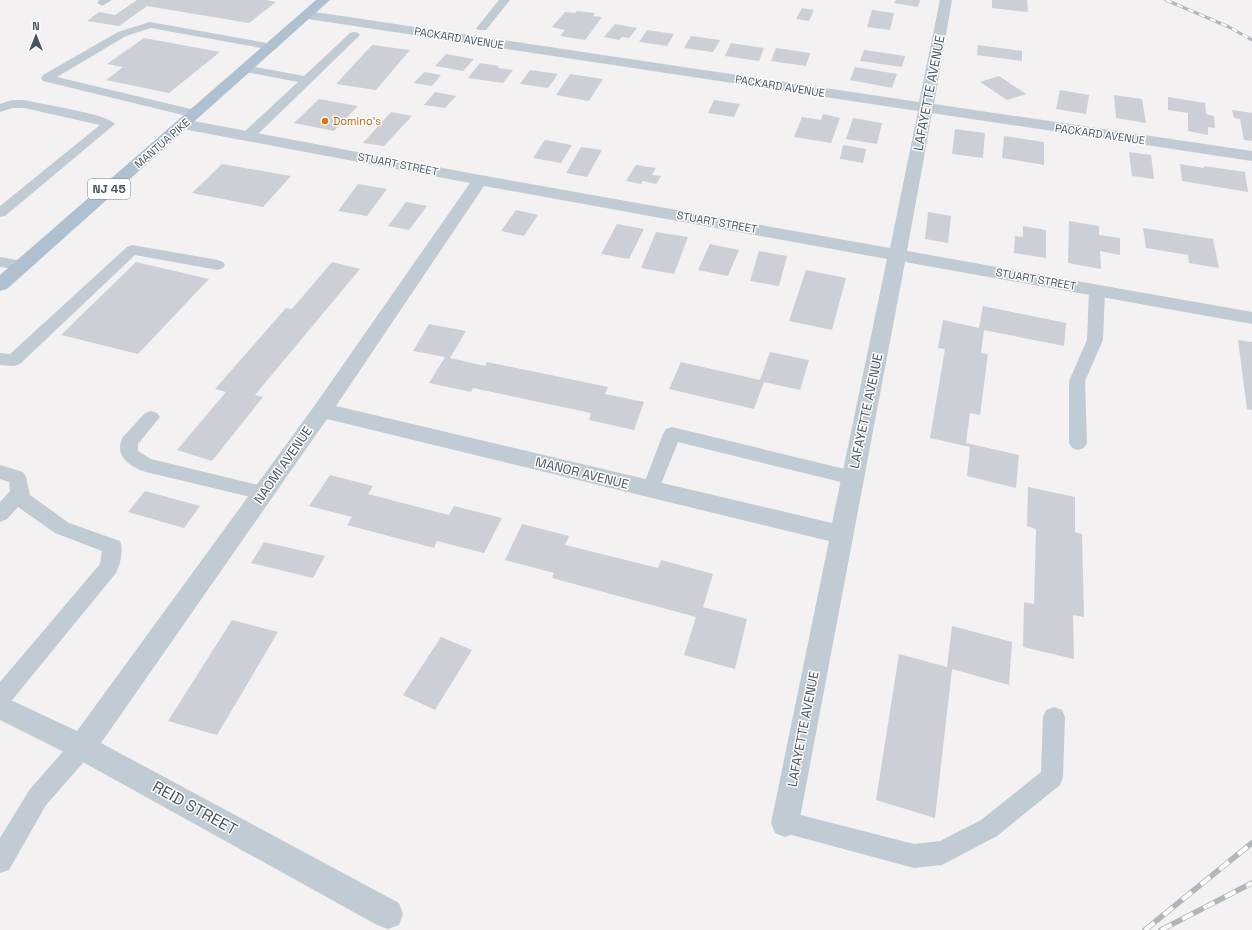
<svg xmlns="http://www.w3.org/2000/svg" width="1252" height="930" viewBox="0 0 1252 930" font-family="'Space Grotesk',sans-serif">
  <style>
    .building { fill: #ccd0d6 }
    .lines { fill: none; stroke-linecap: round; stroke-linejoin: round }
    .lane { fill: #c1cbd3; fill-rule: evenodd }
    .street { fill: #c1cbd3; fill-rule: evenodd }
    .primary { fill: #afc0d1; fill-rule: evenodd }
    .rail-far1-casing { stroke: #b2b6bb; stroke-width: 3 }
    .rail-casing { stroke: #b2b6bb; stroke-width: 5.5 }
    .rail-far1 { stroke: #fff; stroke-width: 2; stroke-dasharray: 6; stroke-linecap: butt }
    .rail { stroke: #fff; stroke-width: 4; stroke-dasharray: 12; stroke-linecap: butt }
    .food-dot { fill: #e8710a; stroke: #fff; stroke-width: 1.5 }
    .labels { text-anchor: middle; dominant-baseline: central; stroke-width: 3; stroke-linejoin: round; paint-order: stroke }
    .far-street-label { font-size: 11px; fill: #475460; stroke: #fff }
    .far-food-label { font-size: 11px; fill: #c56008; stroke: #fff; text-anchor: start }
    .shield { fill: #fff; stroke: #7e8790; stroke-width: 1 }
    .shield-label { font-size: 12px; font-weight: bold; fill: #475460 }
    .street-label { font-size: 13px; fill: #475460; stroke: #fff }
    .near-street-label { font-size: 16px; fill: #475460; stroke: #fff }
  </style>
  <rect width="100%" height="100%" fill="#f3f1f1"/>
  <path class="building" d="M137,0H266L276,2L249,23L147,6L119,26L87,21L99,12L115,15Z
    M896,0H920L918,7L894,3Z
    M992,0H1027L1028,12L992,8Z
    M802,8L814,10L809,21L796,19Z
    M872,10L894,13L890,30L867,27Z
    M577,11L595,13L593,16L602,17L585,40L560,36L565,30L552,27L565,12L575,13Z
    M615,24L637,28L629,38L622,37L619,40L604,37Z
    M647,30L674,34L667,46L639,42Z
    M691,36L720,40L713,52L684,48Z
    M144,38L220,52L169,93L106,80L123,67L107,64Z
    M731,43L764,48L759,61L725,56Z
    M372,45L410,50L376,90L336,84Z
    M978,45L1022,51V61L977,55Z
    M776,48L810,53L806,66L771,61Z
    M864,50L905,56L902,67L860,61Z
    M446,54L474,59L463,71L435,66Z
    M480,63L499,66L498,68L513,70L503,83L468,78Z
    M855,67L897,74L892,88L850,80Z
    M530,70L558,74L548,88L520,84Z
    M424,72L441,75L432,86L414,83Z
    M570,74L603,79L589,101L556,95Z
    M999,76L1026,94L1007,100L980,82Z
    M1060,90L1089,95L1086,114L1056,109Z
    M435,92L456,96L445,108L424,105Z
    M1114,95L1142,99L1146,123L1116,118Z
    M1168,97L1205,103L1206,114L1214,116L1215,128L1208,127V135L1188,131V113L1168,110Z
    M319,99L358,106L334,131L294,123Z
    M714,100L740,104L734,117L708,113Z
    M1232,110L1252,113V141L1244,140L1240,119L1234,118Z
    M391,112L412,116L384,146L363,143Z
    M823,114L840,118L831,143L794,137L802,117L821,120Z
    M853,118L882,123L877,144L846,139Z
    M955,129L985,133L983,158L952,154Z
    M1004,136L1044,142V165L1002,158Z
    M545,140L572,145L561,163L533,158Z
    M843,145L866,149L863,163L840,159Z
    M581,147L602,150L587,177L566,173Z
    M1129,152L1151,155L1154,179L1132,176Z
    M222,164L291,176L263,207L192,193Z
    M1180,164L1204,168V166L1245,172L1248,192L1182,181Z
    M636,165L656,168L652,175L661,176L656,184L643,181L641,184L626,181Z
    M358,184L387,189L367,216L338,211Z
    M406,202L427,206L409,230L388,226Z
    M516,210L538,215L524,236L501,231Z
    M928,212L951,216L948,243L925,239Z
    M1069,221L1099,226V235L1120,238V255L1100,251L1101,269L1068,263Z
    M617,224L644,229L629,259L601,254Z
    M1023,226L1046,230V258L1014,253L1015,236L1023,237Z
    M1143,228L1213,239L1219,268L1189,263L1188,255L1146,248Z
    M656,232L688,237L674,274L641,268Z
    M710,244L739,250L728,276L698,270Z
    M759,251L787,256L779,286L750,281Z
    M136,262L209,279L138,354L61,335Z
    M332,262L360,269L255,395L263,397L212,461L177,450L226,392L215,389L286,308L292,309Z
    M806,270L846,278L832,330L789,321Z
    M983,306L1066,323L1064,346L984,330L981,353L988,354L980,415L970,413L966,443L1019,455L1016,488L967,476L970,447L930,438L945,349L938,348L943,320L979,328Z
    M429,324L466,331L450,358L485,366L487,362L608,387L605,394L644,402L634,430L589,420L591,413L473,388L471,392L429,383L445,357L413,351Z
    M1238,340L1252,342V410L1247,409Z
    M770,352L809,360L800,390L764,382L754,409L669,389L681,362L760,380Z
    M330,475L373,486L368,494L449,515L454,506L502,518L484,553L437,541L434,548L347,525L352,517L309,506Z
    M1028,487L1075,497V532L1082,534L1084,617L1073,615L1074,659L1023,647L1024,602L1034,604L1036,529L1027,526Z
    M145,491L200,506L184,528L128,512Z
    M522,524L569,536L565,545L658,568L661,560L713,574L703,607L747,619L735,669L684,655L696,617L552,578L554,573L505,560Z
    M264,542L325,556L313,578L251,563Z
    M232,620L278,632L217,735L168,721Z
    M952,626L1012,642L1009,685L952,669L935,818L876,800L899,654L947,667Z
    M441,637L472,650L435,710L403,695Z"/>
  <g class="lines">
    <path class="lane" d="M99,0H112L102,6L97,3Z
      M499,0H510L486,30H478L476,28L478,26Z
      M150,22L272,44L276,45L278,47L276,49L272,50L151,28L126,36L57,77L199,111L201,114L199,117L195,118L43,81L41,78L43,75L118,32Z
      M354,32L358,33L360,35L358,37L253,139H243L242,136L243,133L298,82L241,71L239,69L241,67L245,65L304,76L350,33Z
      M12,100H24C40,104 108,114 115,124L5,216L0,217V206L100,125L24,108H13L0,112V104Z
      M132,245L218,260L223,262L225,265L223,268L218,270L135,255L20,364L14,366L0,365V353L10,354L127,247Z
      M0,257L28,262L30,265L28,268L23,270L0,267Z
      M1097,285L1102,287L1105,290L1103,340L1085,381L1087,443L1084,448L1078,450L1072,448L1069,443V381L1087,340L1089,290L1092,287Z
      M151,411L157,413L160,417L138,444V451L151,459L270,488L272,493L270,498L263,500L146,472C130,467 113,455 123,437L145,413Z
      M672,427L853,471L859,473L862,478L859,483L853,485L678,442L657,494L651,496L645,494L642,489L663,434L666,429Z
      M0,465L23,472L26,477L30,495L69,523L120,541C124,551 120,564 116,573L8,705L0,708V682L100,564L102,551L55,533L18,507L7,519L0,522V502L10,491L9,482L0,479Z
      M1054,707L1062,710L1065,717L1063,777L1060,785L997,836L942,865L914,868L777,831L773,823L777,815L785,811L914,844L940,841L981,820L1041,772L1043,717L1046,710Z
      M82,736L90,739L93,747L90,755L46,805L9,870L0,873V838L30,789L74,739Z"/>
    <path class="street" d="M940,0H952L934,104L1252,151V161L932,113L907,251L1252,312V324L905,262L799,823L795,833L785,837L775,833L771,823L829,541L327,419L101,743L399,903L403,914L399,925L388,929L377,925L72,756L0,720V695L77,731L315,405L470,183L183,129L178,127L175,124L178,121L183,119L480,175L890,248L918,111L308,19L303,18L301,15L303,12L308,11L919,102ZM484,186L887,259L832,523L336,406Z"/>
    <path class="primary" d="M316,0H330L7,289L0,291V275Z"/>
    <g class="rail-far1-casing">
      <path id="rail-far1" d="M1166,0L1229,27L1252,40"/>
    </g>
    <g class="rail-casing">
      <path id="rail" d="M1145,930L1252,843
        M1161,930L1252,883"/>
    </g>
    <use href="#rail-far1" class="rail-far1"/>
    <use href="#rail" class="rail"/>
  </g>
  <circle class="food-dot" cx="325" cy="121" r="4"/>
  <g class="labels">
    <g class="far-street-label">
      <text transform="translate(459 38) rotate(9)">PACKARD AVENUE</text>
      <text transform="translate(780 86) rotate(9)">PACKARD AVENUE</text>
      <text transform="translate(1100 134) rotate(8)">PACKARD AVENUE</text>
      <text transform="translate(162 143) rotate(-41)">MANTUA PIKE</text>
      <text transform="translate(398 164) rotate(11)">STUART STREET</text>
      <text transform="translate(717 222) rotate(10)">STUART STREET</text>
      <text transform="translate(1036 279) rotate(10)">STUART STREET</text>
    </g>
    <g class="far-food-label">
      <text x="333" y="121">Domino's</text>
    </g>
    <rect class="shield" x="88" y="179" width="42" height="20" rx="3"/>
    <g class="shield-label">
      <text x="109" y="189">NJ 45</text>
    </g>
    <g class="street-label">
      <text transform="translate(929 93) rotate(-79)">LAFAYETTE AVENUE</text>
      <text transform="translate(866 411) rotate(-78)">LAFAYETTE AVENUE</text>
      <text transform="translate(283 465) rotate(-55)">NAOMI AVENUE</text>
      <text transform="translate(582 473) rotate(14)">MANOR AVENUE</text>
      <text transform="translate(803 729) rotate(-79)">LAFAYETTE AVENUE</text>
    </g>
    <g class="near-street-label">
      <text transform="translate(195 808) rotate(29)">REID STREET</text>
    </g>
  </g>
  <g transform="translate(36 36)" stroke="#ffffff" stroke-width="3" paint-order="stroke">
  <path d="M0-3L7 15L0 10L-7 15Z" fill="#475460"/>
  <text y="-6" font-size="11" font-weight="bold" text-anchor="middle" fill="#475460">N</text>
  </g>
</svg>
